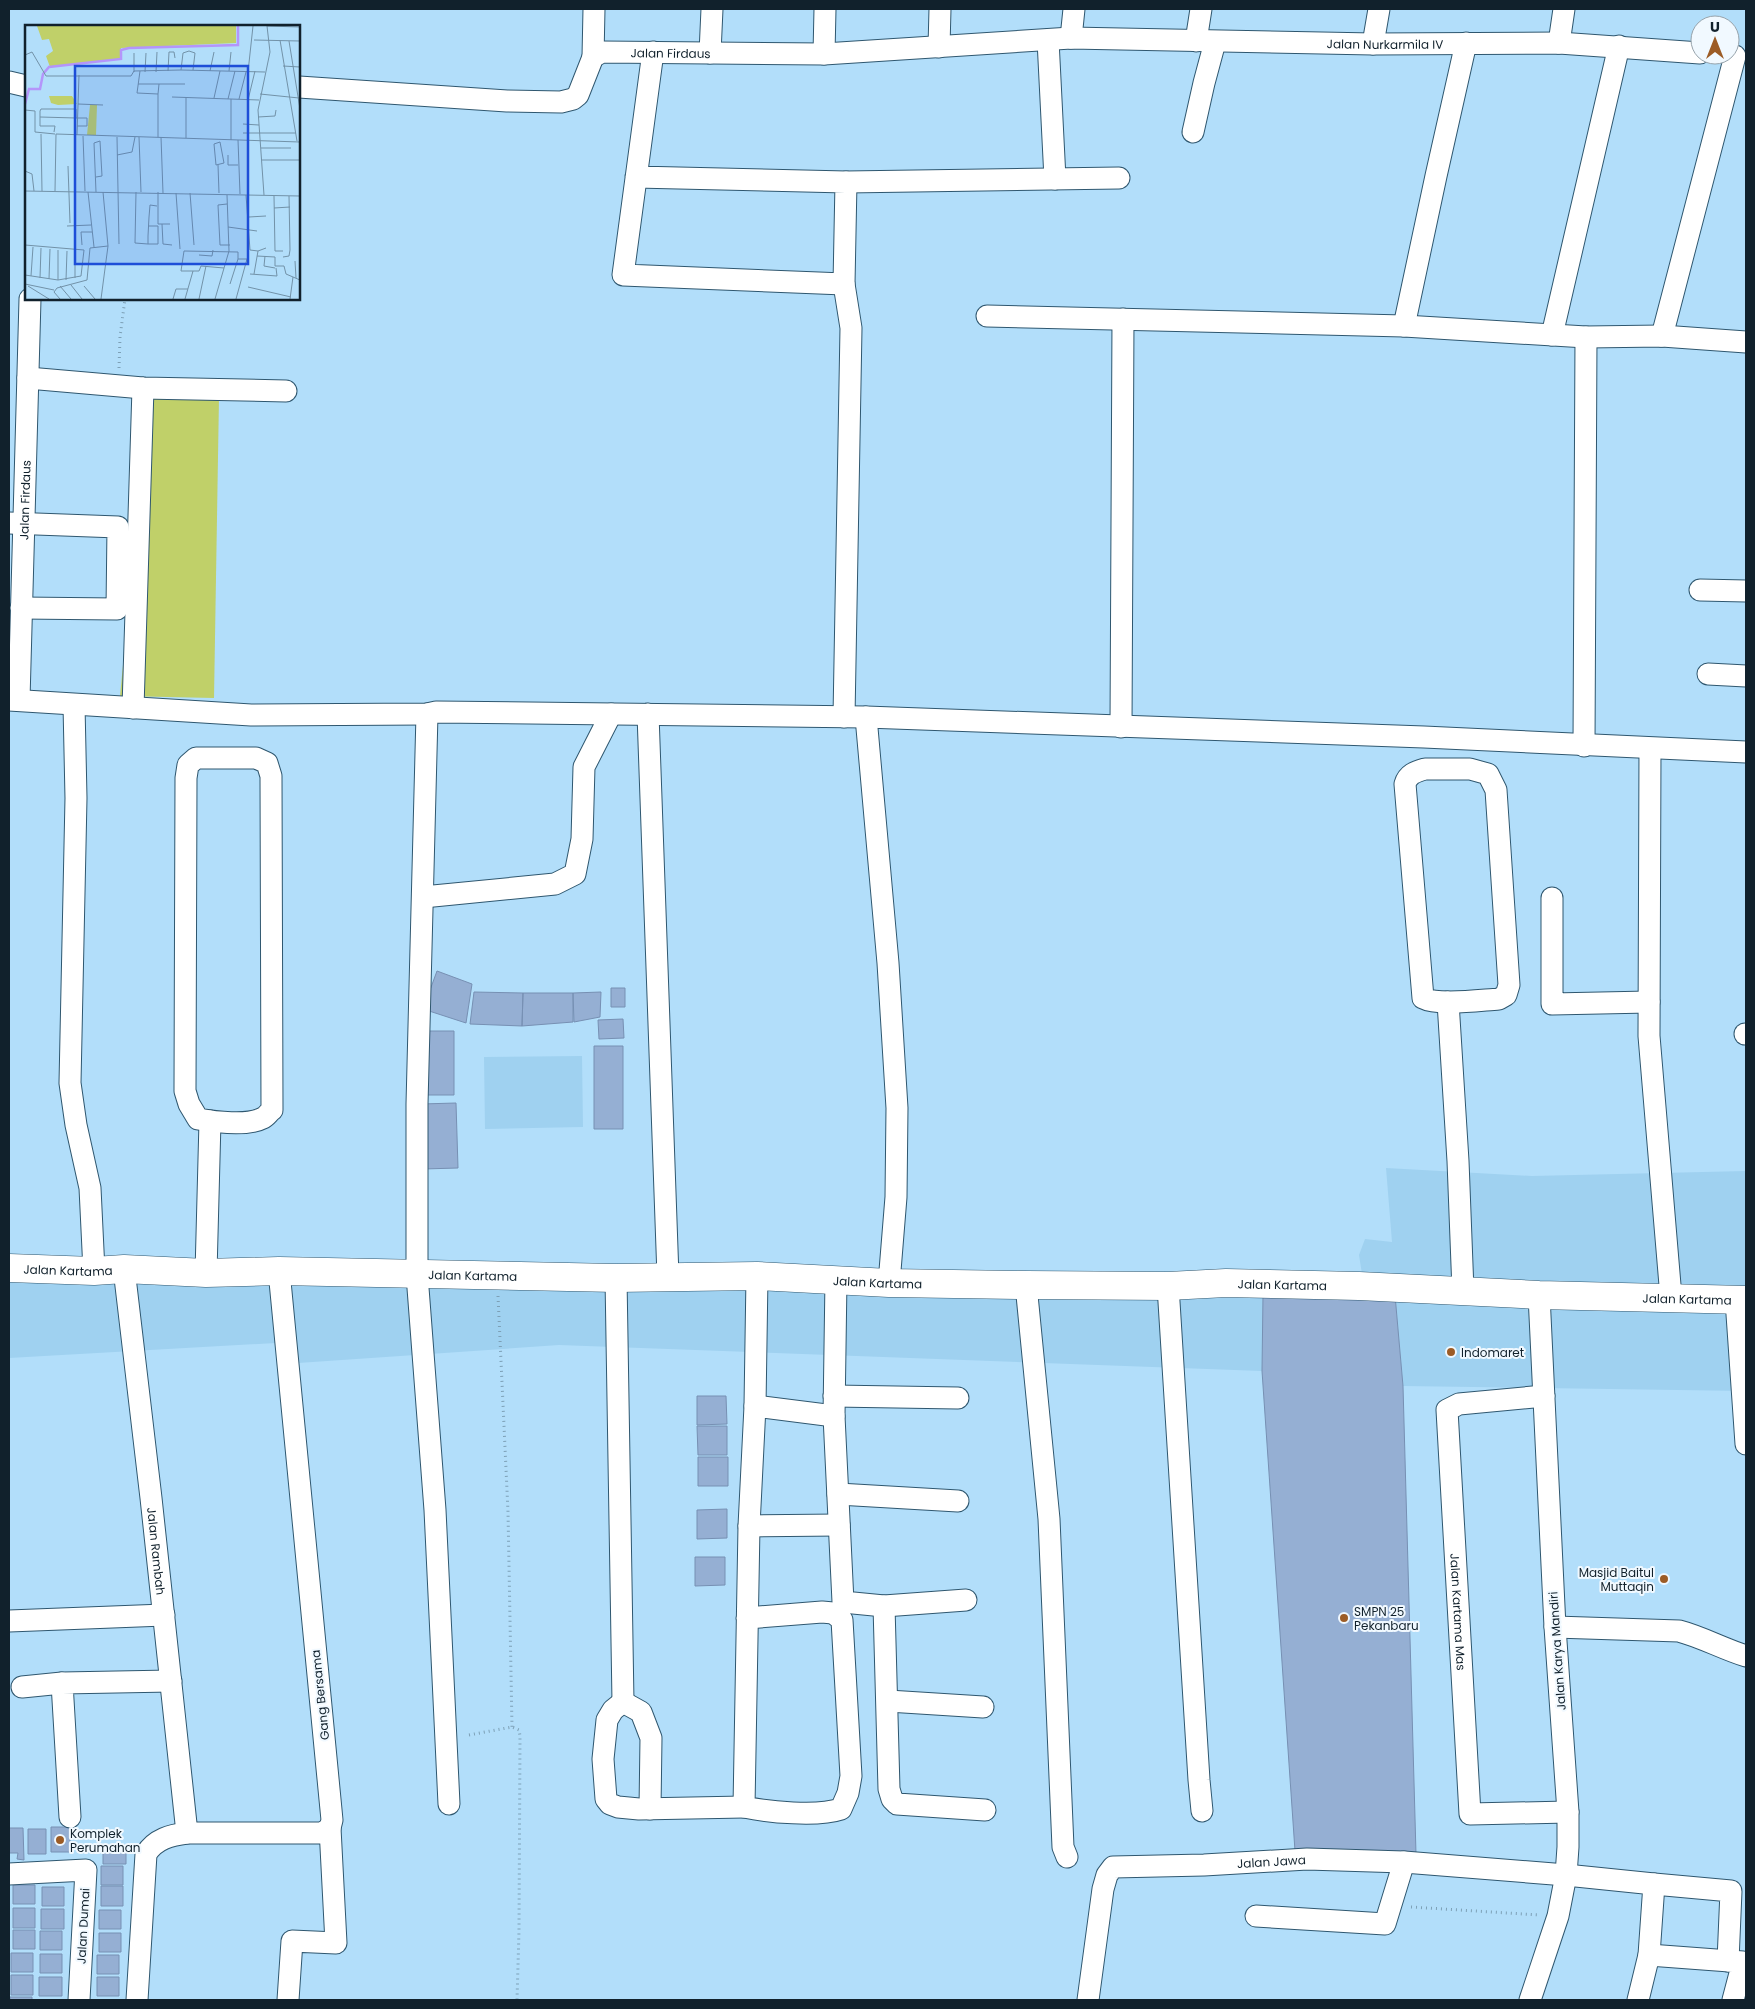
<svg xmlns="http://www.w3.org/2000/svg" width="1755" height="2009" viewBox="0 0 1755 2009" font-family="Poppins,sans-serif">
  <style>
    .built { fill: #9fd1f0 }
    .green { fill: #c0d069 }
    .building { fill: #95afd3; stroke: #7790b3 }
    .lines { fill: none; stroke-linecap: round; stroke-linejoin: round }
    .minor-casing { stroke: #2f576f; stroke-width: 23 }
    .major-casing { stroke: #2f576f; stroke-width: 29 }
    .path { stroke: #7da0b6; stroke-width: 3; stroke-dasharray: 1 4; stroke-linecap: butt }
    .minor { stroke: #fff; stroke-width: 21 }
    .major { stroke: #fff; stroke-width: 28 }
    .poi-dot { fill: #9c5c26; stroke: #f1f9ff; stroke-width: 2 }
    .labels { text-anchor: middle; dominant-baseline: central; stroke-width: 4; stroke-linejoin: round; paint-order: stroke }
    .street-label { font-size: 12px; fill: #11212c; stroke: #f1f9ff }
    .poi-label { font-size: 12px; fill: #11212c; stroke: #f1f9ff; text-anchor: start }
    .inset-river { fill: none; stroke: #b495fa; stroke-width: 2.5 }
    .inset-road { fill: none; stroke: #7292a8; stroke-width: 1 }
    .view { fill: #1d4ed8; fill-opacity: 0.15; stroke: #1d4ed8; stroke-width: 2.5 }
    .inset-edge { fill: none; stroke: #11212c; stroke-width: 2.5 }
  </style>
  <rect width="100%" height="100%" fill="#b2defa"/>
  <path class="built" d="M582,1056L583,1127L485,1129L484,1057Z
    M1386,1168L1532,1176L1746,1171V1391L1403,1386L1395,1295L1365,1293L1359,1255L1365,1239L1392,1242Z
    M9,1279L1263,1295L1262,1371L559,1345L298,1363L276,1343L9,1358Z"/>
  <path class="green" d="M149,396L219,397L214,698L120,696Z"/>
  <path class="building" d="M437,971L472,984L466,1023L423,1009Z
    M611,988H625V1007H611Z
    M474,992L523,993L522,1026L470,1024Z
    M601,992L600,1017L574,1022L573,993Z
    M523,993H573V1022L522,1026Z
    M623,1019L624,1038L599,1039L598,1020Z
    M421,1031H454V1095H421Z
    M594,1046H623V1129H594Z
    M456,1103L458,1168L423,1169L421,1104Z
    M1263,1295H1395L1403,1386L1416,1854L1295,1851L1262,1371Z
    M697,1396H726L727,1424L697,1425Z
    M697,1426H727V1455H698Z
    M698,1457H728V1486H698Z
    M727,1509V1538L697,1539V1510Z
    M695,1557H725V1585L695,1586Z
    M51,1827H70V1852H51Z
    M9,1828H23L24,1860L17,1859L18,1853H9Z
    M28,1829H46V1854H28Z
    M103,1845H126V1864H103Z
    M101,1866H123V1885H101Z
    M13,1885H35V1904H13Z
    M101,1886H123V1906H101Z
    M42,1887H64V1906H42Z
    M13,1908H35V1928H13Z
    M41,1909H64V1929H41Z
    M99,1910H121V1929H99Z
    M13,1930H35V1949H13Z
    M40,1931H62V1950H40Z
    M99,1933H121V1952H99Z
    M11,1953H33V1972H11Z
    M40,1954H62V1973H40Z
    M97,1955H119V1974H97Z
    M11,1975H33V1995H11Z
    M39,1977H62V1996H39Z
    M97,1977H119V1996H97Z
    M10,1997H32V2000H10Z"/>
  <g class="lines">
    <g class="minor-casing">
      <g id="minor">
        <path d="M1071,38L1074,9"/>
        <path d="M1048,40L1055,179"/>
        <path d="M1196,41L1201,9"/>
        <path d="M1559,43L1564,9"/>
        <path d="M1373,44L1379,9"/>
        <path d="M939,47L940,9"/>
        <path d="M710,53L712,9"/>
        <path d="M824,54L825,9"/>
        <path d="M593,57L594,9"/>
        <path d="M9,82L26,86"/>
        <path id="s1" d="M299,87L507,101L561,102L573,99L578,95L593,57L602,52L824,54L1071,38L1373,44L1559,43L1700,53"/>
        <path d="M1193,132L1204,83L1215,42"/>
        <path d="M636,177L846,182L844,284L623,275L653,52"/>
        <path d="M846,182L1119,178"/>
        <path d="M844,284L851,328L844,717"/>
        <path d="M987,316L1404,326L1586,337L1662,336L1746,342"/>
        <path d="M1404,326L1436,176L1466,43"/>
        <path d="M1552,335L1619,46"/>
        <path d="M1662,336L1735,56"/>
        <path d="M28,378L143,388L286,391"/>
        <path d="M9,523L118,527L117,609L21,608"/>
        <path d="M1700,590L1746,591"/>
        <path d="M1708,674L1746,676"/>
        <path d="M9,700L251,715L427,714L436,712L866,717L1424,737L1746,752"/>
        <path id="s2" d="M19,700L30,299"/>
        <path d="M74,705L76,798L70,1083L76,1125L90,1188L94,1271"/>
        <path d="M133,708L143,388"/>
        <path d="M427,714L417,1104V1275L435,1510L449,1804"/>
        <path d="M648,714L668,1277"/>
        <path d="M866,717L888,963L897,1108L896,1197L889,1283"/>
        <path d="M1121,727L1123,319"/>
        <path d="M1584,746L1586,337"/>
        <path d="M1650,749L1649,1036L1671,1297"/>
        <path d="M196,758H256L267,763L271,776L272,1110C269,1112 266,1117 263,1118C248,1126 215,1122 198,1119L189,1104L185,1091L186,778L188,765Z"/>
        <path d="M1425,769H1470L1488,774L1496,790L1509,985L1506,995L1499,999C1481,1000 1438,1006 1423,998L1405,784C1408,774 1415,772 1425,769Z"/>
        <path d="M423,897L555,884L575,874L582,839L584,767L611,714"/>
        <path d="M1552,898V1004L1649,1002"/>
        <path d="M1448,1002L1458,1161L1463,1291"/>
        <path d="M1745,1034H1746"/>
        <path id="s3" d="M124,1269L151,1498L187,1833"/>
        <path d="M206,1273L210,1121"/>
        <path d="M616,1278L623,1702"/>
        <path d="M836,1279L834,1416L843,1602L884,1606L966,1600"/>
        <path d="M1026,1285L1049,1519L1063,1847L1067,1857"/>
        <path d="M1168,1286L1199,1780L1202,1811"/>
        <path d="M1736,1300L1746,1444"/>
        <path d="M834,1396L958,1398"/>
        <path id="s4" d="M1544,1396L1459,1404L1447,1410L1470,1814L1568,1812"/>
        <path d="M755,1406L757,1276"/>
        <path d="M838,1494L958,1501"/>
        <path d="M749,1526L839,1525"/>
        <path d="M884,1606L889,1789L892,1799L897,1804L985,1810"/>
        <path d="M747,1618L822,1612L833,1613L842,1620L851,1776L848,1793L841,1809C817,1817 769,1812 744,1807L749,1526L755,1406L834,1416"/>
        <path d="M9,1621L164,1615"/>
        <path d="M1555,1627L1679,1631C1702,1637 1723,1649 1746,1656"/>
        <path d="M22,1687L62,1683"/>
        <path d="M888,1701L983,1707"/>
        <path d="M623,1702L613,1710L607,1720L603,1759L606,1799L610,1804L618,1807L639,1809L744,1807"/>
        <path d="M623,1702L641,1712L651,1738L650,1809"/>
        <path d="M70,1817L62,1683L171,1681"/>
        <path d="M9,1874L86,1870L79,2000"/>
        <path d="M1654,1884L1731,1891L1728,1961"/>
        <path d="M1256,1916L1385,1924L1404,1862"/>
        <path d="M137,2000L146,1854C155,1839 171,1835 187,1833H322L330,1828L332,1820L279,1271"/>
        <path d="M288,2000L292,1941L336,1943L330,1828"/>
        <path id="s5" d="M1088,2000L1103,1889L1107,1875L1113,1867L1204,1865L1307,1859L1404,1862L1566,1875L1654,1884L1649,1955"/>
        <path d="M1530,2000L1558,1916L1566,1875L1568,1847V1812L1555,1627L1539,1295"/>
        <path d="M1638,2000L1649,1955L1743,1962L1733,2000"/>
      </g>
    </g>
    <g class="major-casing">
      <g id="major">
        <path id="s6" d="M9,1268L94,1271L124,1269L206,1273L279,1271L616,1278L757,1276L889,1283L1026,1285L1168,1286L1226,1283L1359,1286L1539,1295L1746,1300"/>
      </g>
    </g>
    <path class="path" d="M119,368L120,337L125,299
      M498,1296L508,1512L512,1727
      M469,1735L512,1727L519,1730L520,1736L519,1931L517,2000
      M1411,1907L1539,1915"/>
    <use href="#minor" class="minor"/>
    <use href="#major" class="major"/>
  </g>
  <g class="poi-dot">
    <circle cx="1451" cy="1352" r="5"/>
    <circle cx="1664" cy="1579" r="5"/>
    <circle cx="1344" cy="1618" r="5"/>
    <circle cx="60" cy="1840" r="5"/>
  </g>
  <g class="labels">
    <g class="street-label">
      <text stroke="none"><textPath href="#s1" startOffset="1116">Jalan Nurkarmila IV</textPath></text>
      <text stroke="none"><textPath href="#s1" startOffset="401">Jalan Firdaus</textPath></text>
      <text stroke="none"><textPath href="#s2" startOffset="200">Jalan Firdaus</textPath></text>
      <text stroke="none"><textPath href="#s6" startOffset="59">Jalan Kartama</textPath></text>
      <text stroke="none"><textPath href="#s6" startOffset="464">Jalan Kartama</textPath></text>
      <text stroke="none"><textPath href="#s6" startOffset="869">Jalan Kartama</textPath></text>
      <text stroke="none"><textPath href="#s6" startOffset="1274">Jalan Kartama</textPath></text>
      <text stroke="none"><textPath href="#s6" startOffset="1679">Jalan Kartama</textPath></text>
      <text stroke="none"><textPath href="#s3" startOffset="284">Jalan Rambah</textPath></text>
      <text stroke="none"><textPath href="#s4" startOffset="301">Jalan Kartama Mas</textPath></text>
      <text transform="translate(1557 1651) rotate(-94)">Jalan Karya Mandiri</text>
      <text transform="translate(320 1695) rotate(-96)">Gang Bersama</text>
      <text stroke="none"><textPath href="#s5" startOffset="295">Jalan Jawa</textPath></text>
      <text transform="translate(83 1926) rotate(-87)">Jalan Dumai</text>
    </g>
    <g class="poi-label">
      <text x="1461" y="1352">Indomaret</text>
      <text x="1654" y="1572" text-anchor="end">Masjid Baitul<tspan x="1654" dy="14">Muttaqin</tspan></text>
      <text x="1354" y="1611">SMPN 25<tspan x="1354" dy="14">Pekanbaru</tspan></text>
      <text x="70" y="1833">Komplek<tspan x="70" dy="14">Perumahan</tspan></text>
    </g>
  </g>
  <g transform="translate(25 25)">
    <rect width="275" height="275" fill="#b2defa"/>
    <path d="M12,1H211V18L96,23L95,34L25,42L21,31L28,26L24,14L17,15ZM24,71H47L52,79L33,80L26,78ZM65,80H72L71,110H62Z" fill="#c0d069"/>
    <path class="inset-river" d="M0,79L4,64H15L18,49L24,42L96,34V25L104,23L213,20V1"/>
    <path class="inset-road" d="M242,1L275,2M229,15L275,16M255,15L272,116M264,16L275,84M0,30L7,27L21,51H106L109,46L156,45L240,47M258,41L275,42M156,45L158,28L164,26L170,28L168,45M143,46L144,27H149L150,33M185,46L189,27M204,46L206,27M109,47V28M120,47L121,28M131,47L132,27M223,47L228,1M113,59H134L133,69L112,68L115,46M134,59H160M133,69V112M235,69L274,73M147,72L234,75M189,73L195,46M203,74L210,46M214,74L221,47M223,75L230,46M53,79L78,80M0,85L10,86V107L30,109M15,92L51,93V84H16L15,86V101H30L29,107M233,92L250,91L251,85M51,93H62V101H52M218,99L234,100M218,108H271M16,109L17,166M52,110L54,50M58,111L60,166M92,112L94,219M114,112L116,167M136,112L138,168M161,113V73M206,115V74M213,115L215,169M195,117L199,138L191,140L189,119ZM236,123H266M92,130L107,127L110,112M203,130V140H213M237,135H275M193,140L194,168M43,141L45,198M0,146L7,149L9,166M0,166L275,171M30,166L31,109L275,117M63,167L69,222M71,167L69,118L75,116L77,151L71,152M111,167L110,218L123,219M133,167V199H145M151,168L155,224M165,168L169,220M221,170L225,225L233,226M239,170L233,85L245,27L242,1M249,171L250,226H258M202,179L193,180L195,220H205M249,183L265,182M224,192L241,191M137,199L138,219L147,220M42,201L66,200M124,201H133V219H123V211L124,192L125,180L132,181M203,202L232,206M0,220L59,225L56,251L33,255L0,250M57,220L56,207H67M174,230L187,231L188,225M232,231L250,232V241H259L261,249L275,255M240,231L239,241L250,243M258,232L264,231L265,225L264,171M270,236L271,253M199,243L176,241L174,246H156L159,226L213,227V234M225,249L252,251L251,243M229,249L233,226L241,223M6,251L8,222M15,253L16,223M50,253V226M24,254L25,224M33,255V225M41,255L42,226M0,259L29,265M205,259L213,234H222L211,274M46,260L57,274M3,261L24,274M35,261L46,274M59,261L70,274M223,262L266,272M35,274L29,267L32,263L62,255L65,223L83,221L78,167M76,274L83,221M148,274L151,264H163M160,274L168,246M174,274L181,241M190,274L204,226L202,170M265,274L268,252"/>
    <path class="view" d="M50,41H223V239H50Z"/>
    <rect width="275" height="275" class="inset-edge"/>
  </g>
  <rect width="1755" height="2009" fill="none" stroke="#11212c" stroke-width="20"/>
  <g transform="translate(1715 40)"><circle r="24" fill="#f1f9ff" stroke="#97a3ab"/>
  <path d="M0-4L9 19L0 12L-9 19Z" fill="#9c5c26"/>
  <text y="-8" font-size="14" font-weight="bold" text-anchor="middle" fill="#11212c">U</text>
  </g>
</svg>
